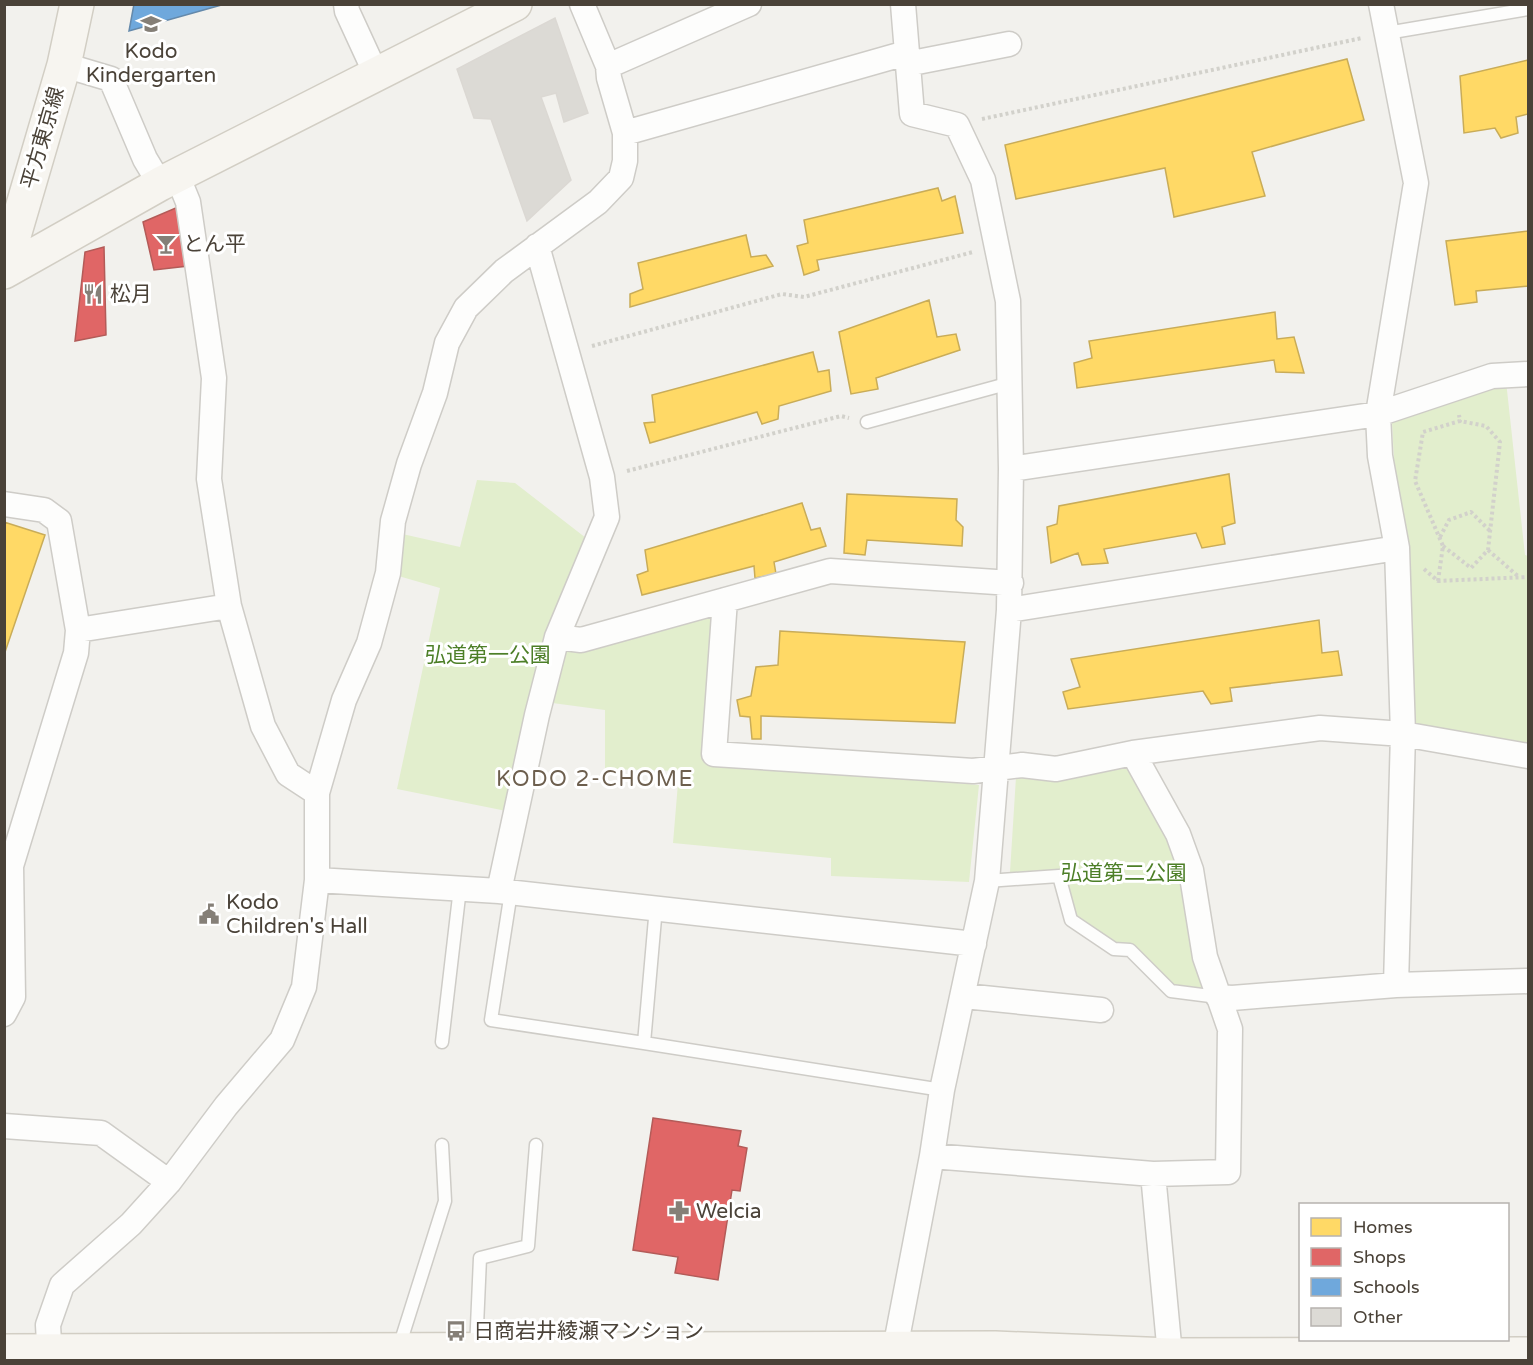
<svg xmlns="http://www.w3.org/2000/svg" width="1533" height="1365" viewBox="0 0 1533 1365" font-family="'Varela Round','Noto Sans JP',sans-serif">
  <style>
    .green { fill: #e2eecd }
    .homes { fill: #ffd966; stroke: #c9ac58; stroke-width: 1.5 }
    .shops { fill: #e06666; stroke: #b35b58; stroke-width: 1.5 }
    .schools { fill: #6fa8dc; stroke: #6489ab; stroke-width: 1.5 }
    .building { fill: #dcdad5; stroke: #dbd8d3; stroke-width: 1.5 }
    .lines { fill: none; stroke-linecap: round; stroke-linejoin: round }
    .lane-casing { stroke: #ceccc7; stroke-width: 15 }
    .street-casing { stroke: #ceccc7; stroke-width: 27 }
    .secondary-casing { stroke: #d2cec4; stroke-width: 36 }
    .path { stroke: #d2d1cb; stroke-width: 4; stroke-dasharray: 3 3; stroke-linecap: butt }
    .lane { stroke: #fdfdfc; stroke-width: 12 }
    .street { stroke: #fdfdfc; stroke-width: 24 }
    .secondary { stroke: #f7f5f0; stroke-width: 33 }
    .labels { text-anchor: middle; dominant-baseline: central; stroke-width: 6; stroke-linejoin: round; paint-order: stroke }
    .poi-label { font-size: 21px; fill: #4a4238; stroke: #fff; text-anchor: start }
    .street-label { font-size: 21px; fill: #4a4238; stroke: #fff }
    .park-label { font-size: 21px; fill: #4d7f28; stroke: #fff }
    .neighbourhood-label { font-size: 22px; letter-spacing: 1.5px; fill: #6d5f4e; stroke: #fff }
  </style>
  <rect width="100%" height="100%" fill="#f2f1ed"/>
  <path class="green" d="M1506,381L1525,555L1528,556V748L1408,728L1392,422Z
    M477,480L515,483L586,538L548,639L719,613L709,762L979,785L969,882L831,876V858L673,843L679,771L605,769V710L530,700L511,812L397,789L440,588L395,575L398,533L460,547Z
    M1132,767L1179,851L1212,990L1173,987L1075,916L1063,873L1010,872L1016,777L1049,779Z"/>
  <path class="homes" d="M1347,59L1364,120L1252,152L1265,196L1174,217L1165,168L1016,199L1005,145Z
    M1528,60V114L1516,117L1518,133L1501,138L1495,128L1464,133L1460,76Z
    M938,188L942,201L955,196L963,233L817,260L819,270L804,275L797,246L808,243L804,220Z
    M1528,231V286L1476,291L1477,302L1455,305L1446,241Z
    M746,235L751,257L766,255L773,266L630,307V294L643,289L638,263Z
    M929,300L937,337L956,334L960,350L876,378L878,389L851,394L839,332Z
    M1275,312L1277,339L1294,337L1304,373L1276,372L1274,360L1077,388L1074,363L1092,358L1089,341Z
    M813,352L818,372L829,370L831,391L779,406L778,419L762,424L757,412L650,443L644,423L655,422L652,395Z
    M1229,474L1235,523L1222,527L1225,544L1202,548L1196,533L1104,549L1108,563L1082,565L1078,553L1051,563L1047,527L1057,524L1059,506Z
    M847,494L957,499L956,520L963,527L962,546L867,540L865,555L844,553Z
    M802,503L811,530L820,528L826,546L774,562L776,574L755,578L754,566L642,595L637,575L648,571L645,550Z
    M4,522L45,535L4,655Z
    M1319,620L1322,653L1338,651L1342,675L1230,688L1232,701L1211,704L1203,691L1068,709L1063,692L1080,687L1071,659Z
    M780,631L965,642L955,723L761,716V739H752L750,717L740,716L737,700L751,696L756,667L778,665Z"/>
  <path class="shops" d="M178,207L188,266L154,270L143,222Z
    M104,247L106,335L75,341L85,252Z
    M653,1118L741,1131L738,1146L747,1148L740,1191L732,1190L718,1280L675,1273L678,1257L633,1250Z"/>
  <path class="schools" d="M134,4H225L129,31Z"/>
  <path class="building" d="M555,18L588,113L564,122L556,93L541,97L571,180L527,221L491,119L474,118L457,69Z"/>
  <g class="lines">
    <g class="lane-casing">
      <path id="lane" d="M1387,33L1528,9
        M867,422L1010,383
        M987,881L1059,876L1071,920L1114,949L1130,950L1171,991L1218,997
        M511,892L491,1020L644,1043L656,907
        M442,1042L460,888
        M644,1043L942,1090
        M399,1347L445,1201L442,1145
        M476,1349L480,1258L528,1246L536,1145"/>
    </g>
    <g class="street-casing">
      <path id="street" d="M346,4L347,11L376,74
        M1381,4L1416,183L1378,414L1380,456L1397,548L1403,734L1396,985
        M907,64L1009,44
        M64,65L111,79L145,159L160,184
        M608,66L749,4
        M625,133L906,53
        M177,175L188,202L214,378L209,479L229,606L263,726L288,774L317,793
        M1011,469L1378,414L1492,376L1528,374
        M4,504L44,510L59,521L78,630L76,653L11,866L13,997L4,1014
        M725,600L714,754L973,771L1022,765L1056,769L1133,753L1320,728L1403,734L1528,756
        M1009,610L1397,548
        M78,630L229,606
        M557,637L581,640L830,571L1011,583
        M317,880L499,891L974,944
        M499,891L537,715L557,637L607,517L602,477L537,246
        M964,996L1101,1010
        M1218,997L1232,998L1396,985L1528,981
        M4,1126L101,1133L169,1182
        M932,1156L1153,1174L1228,1172L1230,1029L1205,957L1191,870L1178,834L1133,753
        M1153,1174L1170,1355
        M895,1349L932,1156L942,1090L987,881L1009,610L1011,469L1008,301L983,180L957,125L912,114L903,4
        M50,1360L48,1325L62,1285L131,1224L169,1182L226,1106L282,1040L304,987L317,880V793L344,700L369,643L388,573L393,521L409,464L435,393L447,343L466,308L504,271L598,202L621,178L625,161V133L609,78L608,66L582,4"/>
    </g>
    <g class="secondary-casing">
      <path id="secondary" d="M4,270L64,65L77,4
        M4,272L160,184L515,4
        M4,1351L995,1348L1170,1355L1528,1354"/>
    </g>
    <path class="path" d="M982,119L1362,38
      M592,346L782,294L804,297L973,252
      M627,471L841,416L849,418
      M1440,537L1449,520L1471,512L1490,531
      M1443,546L1471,568L1488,550L1500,442L1486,426L1460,421
      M1488,550L1519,577
      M1424,569L1438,581L1528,577
      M1438,581L1443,546L1415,481L1423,432L1460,421L1459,415"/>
    <use href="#lane" class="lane"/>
    <use href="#street" class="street"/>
    <use href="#secondary" class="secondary"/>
  </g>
  <defs>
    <g id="school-bare" transform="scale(1.62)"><path d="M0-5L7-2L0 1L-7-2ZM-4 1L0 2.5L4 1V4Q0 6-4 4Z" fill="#857f77" stroke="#fff" stroke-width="2.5" paint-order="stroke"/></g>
    <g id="bar-bare" transform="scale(1.62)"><path d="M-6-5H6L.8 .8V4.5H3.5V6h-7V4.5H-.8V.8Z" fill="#857f77" stroke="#fff" stroke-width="2.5" paint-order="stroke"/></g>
    <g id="restaurant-bare" transform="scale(1.62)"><path d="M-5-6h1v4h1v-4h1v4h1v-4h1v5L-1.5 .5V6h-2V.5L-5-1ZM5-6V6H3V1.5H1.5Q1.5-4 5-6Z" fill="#857f77" stroke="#fff" stroke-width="2.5" paint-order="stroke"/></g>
    <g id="civic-bare" transform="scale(1.62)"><path d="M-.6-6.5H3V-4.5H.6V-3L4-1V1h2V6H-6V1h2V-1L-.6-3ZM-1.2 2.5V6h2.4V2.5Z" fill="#857f77" stroke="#fff" stroke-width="2.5" paint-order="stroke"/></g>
    <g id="pharmacy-bare" transform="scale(1.62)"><path d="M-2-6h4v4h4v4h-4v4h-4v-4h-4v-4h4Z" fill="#857f77" stroke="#fff" stroke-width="2.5" paint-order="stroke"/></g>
    <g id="bus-bare" transform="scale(1.62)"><path d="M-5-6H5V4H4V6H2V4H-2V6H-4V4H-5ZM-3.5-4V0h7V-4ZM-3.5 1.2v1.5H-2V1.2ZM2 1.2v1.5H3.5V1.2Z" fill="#857f77" stroke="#fff" stroke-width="2.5" paint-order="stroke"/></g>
  </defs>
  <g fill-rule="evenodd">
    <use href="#school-bare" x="151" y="24"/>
    <use href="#bar-bare" x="166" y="244"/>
    <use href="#restaurant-bare" x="93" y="294"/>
    <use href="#civic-bare" x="209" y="914"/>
    <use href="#pharmacy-bare" x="679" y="1211"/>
    <use href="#bus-bare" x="456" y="1331"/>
  </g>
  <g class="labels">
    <g class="poi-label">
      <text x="151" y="51" text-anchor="middle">Kodo<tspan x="151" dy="24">Kindergarten</tspan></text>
      <text x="183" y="244">とん平</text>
      <text x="110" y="294">松月</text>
      <text x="226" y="902">Kodo<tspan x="226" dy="24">Children's Hall</tspan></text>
      <text x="696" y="1211">Welcia</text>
      <text x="473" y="1331">日商岩井綾瀬マンション</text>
    </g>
    <g class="street-label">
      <text transform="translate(43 138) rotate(-74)">平方東京線</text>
    </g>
    <g class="park-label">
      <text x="488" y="655">弘道第一公園</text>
      <text x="1124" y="873">弘道第二公園</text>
    </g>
    <g class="neighbourhood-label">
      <text x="595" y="779">KODO 2-CHOME</text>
    </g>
  </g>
  <rect width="1533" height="1365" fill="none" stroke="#4a4238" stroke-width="12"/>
  <rect x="1299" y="1203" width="210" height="138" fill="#ffffff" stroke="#b7b3af" stroke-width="1.5"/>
  <rect x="1311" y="1218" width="30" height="18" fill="#ffd966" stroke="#b7b3af" stroke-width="1.5"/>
  <text x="1353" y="1233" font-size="18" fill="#4a4238">Homes</text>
  <rect x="1311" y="1248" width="30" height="18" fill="#e06666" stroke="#b7b3af" stroke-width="1.5"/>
  <text x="1353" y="1263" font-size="18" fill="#4a4238">Shops</text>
  <rect x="1311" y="1278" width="30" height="18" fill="#6fa8dc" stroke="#b7b3af" stroke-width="1.5"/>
  <text x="1353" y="1293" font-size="18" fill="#4a4238">Schools</text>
  <rect x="1311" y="1308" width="30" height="18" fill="#dcdad5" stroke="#b7b3af" stroke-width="1.5"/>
  <text x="1353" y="1323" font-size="18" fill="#4a4238">Other</text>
</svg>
